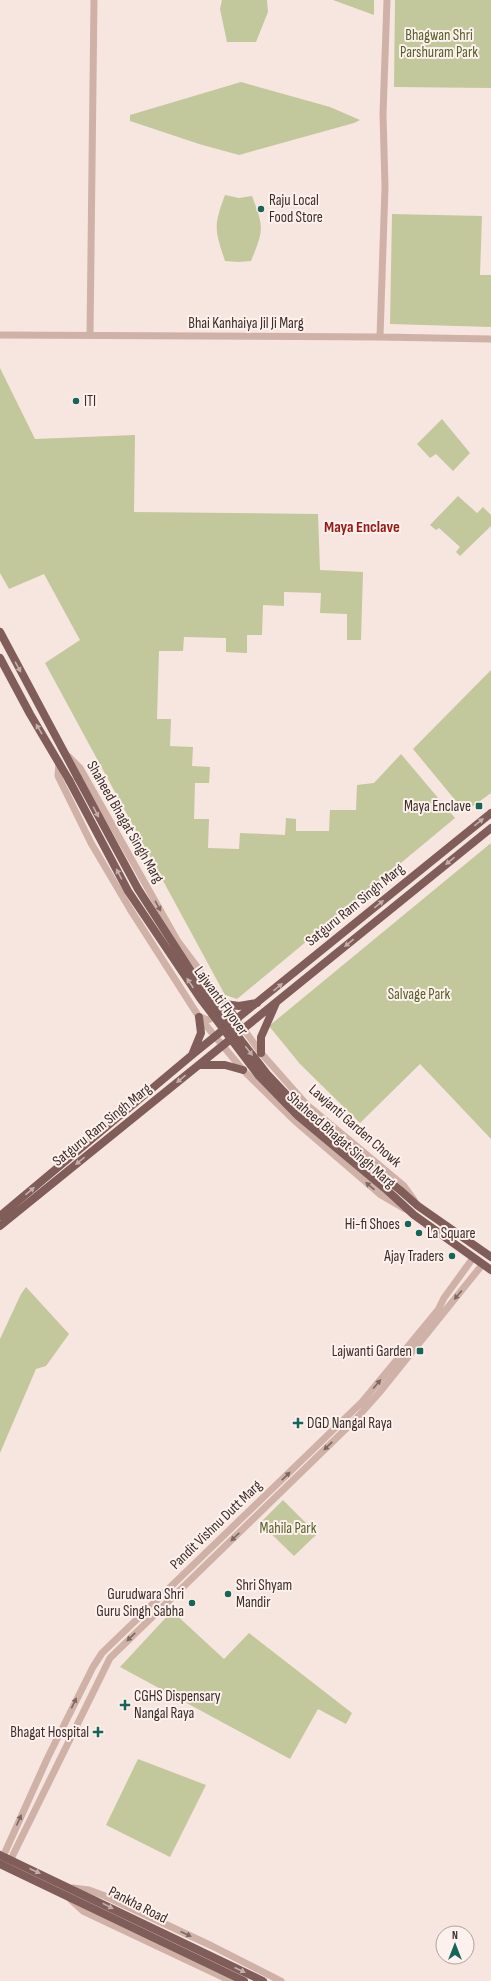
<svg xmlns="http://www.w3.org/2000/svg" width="491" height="1981" viewBox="0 0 491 1981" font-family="'Sofia Sans Condensed',sans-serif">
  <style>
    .green { fill: #c3c79c }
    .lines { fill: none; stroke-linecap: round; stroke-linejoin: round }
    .minor { stroke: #d0b1a8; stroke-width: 7 }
    .major { stroke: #805d59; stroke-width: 8 }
    .major-bridge { stroke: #805d59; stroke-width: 8 }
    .oneway { fill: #c4aeaa }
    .oneway2 { fill: #7f6762 }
    .poi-dot { fill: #196458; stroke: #fcf1ec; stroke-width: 1.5 }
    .labels { text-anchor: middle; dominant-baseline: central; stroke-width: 4; stroke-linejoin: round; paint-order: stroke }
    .park-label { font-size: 15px; fill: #575e2a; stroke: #fcf1ec }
    .poi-label { font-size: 15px; fill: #3c2b29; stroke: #fcf1ec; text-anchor: start }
    .street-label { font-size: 15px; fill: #3c2b29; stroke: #fcf1ec }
    .neighbourhood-label { font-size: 16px; font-weight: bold; fill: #961917; stroke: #fcf1ec }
  </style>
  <rect width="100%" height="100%" fill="#f6e6df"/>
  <path class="green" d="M222,0H267L268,12L256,42H227L220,9Z
    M333,0H374V15Z
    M395,0H491V88L394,87Z
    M241,82L330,107L360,120L354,123L239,155L199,144L130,121V115Z
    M225,195L239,198L252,196C264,228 264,229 251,261L238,262L225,261C215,230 213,227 225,195Z
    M392,214L482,216L480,275H491V327L390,324Z
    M0,368L35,439L135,435L134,512L318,514L320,570L363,572L361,640H347V614L320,613L321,593L284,592V606L263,605L262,635H247V653L226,652V638L184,637L183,651H159L157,719H171L170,746L193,747L192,766L210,767L209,783H195L194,819H209L208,848L239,849L240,833L285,835L286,818L296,819V831H329L330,810H356L357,785L374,783L401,754L455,818L237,999L225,995L45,663L80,640L44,574L9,589L0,573Z
    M442,419L470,453L453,471L436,454L430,458L417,444Z
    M458,496L477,513L483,507L491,515V526L460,556L456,552L460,547L439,528L436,530L430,525Z
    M491,670V793L465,812L413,749Z
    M491,843V1139L420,1064L360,1123L300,1064L269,1026Z
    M26,1287L69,1334L46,1366L36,1369L0,1453V1339L21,1294Z
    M283,1500L317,1534L294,1556L260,1523Z
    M172,1611L224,1659L249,1633L352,1713L346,1724L318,1709L290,1759L120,1667Z
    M138,1759L206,1785L170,1857L106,1825Z"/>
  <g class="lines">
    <path class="minor" d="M0,335L380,337L491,339
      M90,335L94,0
      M380,337L385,187L383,114L387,0
      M69,757L80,768L177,940L225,1004L224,1011L208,1020L200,1017
      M59,762L58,776L91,843L130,909L199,1017L243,1070L294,1120L381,1195L405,1209
      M237,1020L261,1053L307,1105L404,1186L414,1200
      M1,1861L48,1757L93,1667L102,1653L362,1402L438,1310L444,1298L473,1258
      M8,1865L110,1658L355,1420L379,1393L482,1265
      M73,1888L89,1890L105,1896L212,1946L281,1981
      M71,1900L83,1911L231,1981"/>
    <path class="major" d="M0,632L78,778
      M0,658L30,714L69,780
      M225,1004L239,1006L257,1003
      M225,1004L237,1020
      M261,1053V1037L276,1003
      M192,1055L201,1033L199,1017
      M199,1065H225L243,1070
      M401,1191L418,1206L491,1257
      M389,1192L414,1215L491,1270
      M0,1216L192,1055L491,813
      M0,1226L491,828
      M0,1855L263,1981
      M0,1864L244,1981"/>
    <path class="major-bridge" d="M78,778L138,889L207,996L267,1074L302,1111L401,1191
      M69,780L128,891L200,998L259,1076L298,1116L389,1192"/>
  </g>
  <defs><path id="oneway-solid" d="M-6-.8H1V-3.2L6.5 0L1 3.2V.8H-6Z"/></defs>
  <g class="oneway">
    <use href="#oneway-solid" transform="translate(18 667) rotate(61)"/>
    <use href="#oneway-solid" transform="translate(39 729) rotate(-121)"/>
    <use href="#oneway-solid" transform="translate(96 812) rotate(62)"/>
    <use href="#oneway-solid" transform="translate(479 822) rotate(-39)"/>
    <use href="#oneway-solid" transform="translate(450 861) rotate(141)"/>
    <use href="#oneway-solid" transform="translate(119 874) rotate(-118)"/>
    <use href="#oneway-solid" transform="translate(379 904) rotate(-39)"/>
    <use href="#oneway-solid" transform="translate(349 943) rotate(141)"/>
    <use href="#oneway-solid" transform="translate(190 983) rotate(-124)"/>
    <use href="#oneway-solid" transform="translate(278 987) rotate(-39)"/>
    <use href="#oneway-solid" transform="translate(249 1051) rotate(52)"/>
    <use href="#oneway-solid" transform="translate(181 1079) rotate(141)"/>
    <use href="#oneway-solid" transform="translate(80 1161) rotate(141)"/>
    <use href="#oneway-solid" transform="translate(30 1191) rotate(-40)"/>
    <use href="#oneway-solid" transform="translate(35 1871) rotate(24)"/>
    <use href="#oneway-solid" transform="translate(108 1906) rotate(27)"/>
    <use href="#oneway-solid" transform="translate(240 1970) rotate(25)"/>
  </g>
  <g class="oneway2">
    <use href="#oneway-solid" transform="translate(158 906) rotate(61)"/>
    <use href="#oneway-solid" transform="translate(370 1186) rotate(-139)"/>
    <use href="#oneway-solid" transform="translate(458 1295) rotate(130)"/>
    <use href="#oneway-solid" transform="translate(377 1384) rotate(-50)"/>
    <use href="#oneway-solid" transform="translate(328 1446) rotate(136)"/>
    <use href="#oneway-solid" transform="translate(286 1476) rotate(-44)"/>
    <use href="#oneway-solid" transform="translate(235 1537) rotate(136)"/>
    <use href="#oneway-solid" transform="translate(131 1637) rotate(136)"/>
    <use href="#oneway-solid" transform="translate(74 1703) rotate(-64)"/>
    <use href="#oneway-solid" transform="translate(19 1820) rotate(-66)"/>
    <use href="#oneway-solid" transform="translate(186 1934) rotate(25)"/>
  </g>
  <g class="poi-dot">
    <circle cx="261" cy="209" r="4"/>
    <circle cx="76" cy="401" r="4"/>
    <rect x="475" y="802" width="8" height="8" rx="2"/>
    <circle cx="408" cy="1224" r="4"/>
    <circle cx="419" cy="1233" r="4"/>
    <circle cx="452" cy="1256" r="4"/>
    <rect x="416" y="1347" width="8" height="8" rx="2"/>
    <path d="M296 1417h4v4h4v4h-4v4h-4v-4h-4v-4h4z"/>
    <circle cx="228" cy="1594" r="4"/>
    <circle cx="192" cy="1603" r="4"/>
    <path d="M123 1699h4v4h4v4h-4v4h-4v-4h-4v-4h4z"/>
    <path d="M96 1726h4v4h4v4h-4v4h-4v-4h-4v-4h4z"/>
  </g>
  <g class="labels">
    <g class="park-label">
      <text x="439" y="35">Bhagwan Shri<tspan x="439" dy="17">Parshuram Park</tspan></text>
      <text x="419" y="994">Salvage Park</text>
      <text x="288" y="1528">Mahila Park</text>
    </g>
    <g class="poi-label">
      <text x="269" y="200">Raju Local<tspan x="269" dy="17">Food Store</tspan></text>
      <text x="84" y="401">ITI</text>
      <text x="471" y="806" text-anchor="end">Maya Enclave</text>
      <text x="400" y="1224" text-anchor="end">Hi-fi Shoes</text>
      <text x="427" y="1233">La Square</text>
      <text x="444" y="1256" text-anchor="end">Ajay Traders</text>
      <text x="412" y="1351" text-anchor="end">Lajwanti Garden</text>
      <text x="307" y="1423">DGD Nangal Raya</text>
      <text x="236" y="1585">Shri Shyam<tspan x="236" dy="17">Mandir</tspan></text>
      <text x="184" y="1594" text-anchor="end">Gurudwara Shri<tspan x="184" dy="17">Guru Singh Sabha</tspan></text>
      <text x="134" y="1696">CGHS Dispensary<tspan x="134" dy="17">Nangal Raya</tspan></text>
      <text x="89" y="1732" text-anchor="end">Bhagat Hospital</text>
    </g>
    <g class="street-label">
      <text x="246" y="323">Bhai Kanhaiya Jil Ji Marg</text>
      <text transform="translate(125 822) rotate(60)">Shaheed Bhagat Singh Marg</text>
      <text transform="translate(355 905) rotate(-39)">Satguru Ram Singh Marg</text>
      <text transform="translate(221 1001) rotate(54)">Lajwanti Flyover</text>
      <text transform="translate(102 1125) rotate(-39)">Satguru Ram Singh Marg</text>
      <text transform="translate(355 1126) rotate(41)">Lawjanti Garden Chowk</text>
      <text transform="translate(341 1140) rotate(41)">Shaheed Bhagat Singh Marg</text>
      <text transform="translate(216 1525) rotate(-44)">Pandit Vishnu Dutt Marg</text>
      <text transform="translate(138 1905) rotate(27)">Pankha Road</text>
    </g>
    <g class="neighbourhood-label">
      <text x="362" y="527">Maya Enclave</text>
    </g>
  </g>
  <g transform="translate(455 1945)"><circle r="19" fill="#fcf1ec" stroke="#afa29e"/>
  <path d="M0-3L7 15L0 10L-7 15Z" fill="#196458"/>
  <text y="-6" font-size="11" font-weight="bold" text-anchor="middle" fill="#3c2b29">N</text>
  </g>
</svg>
